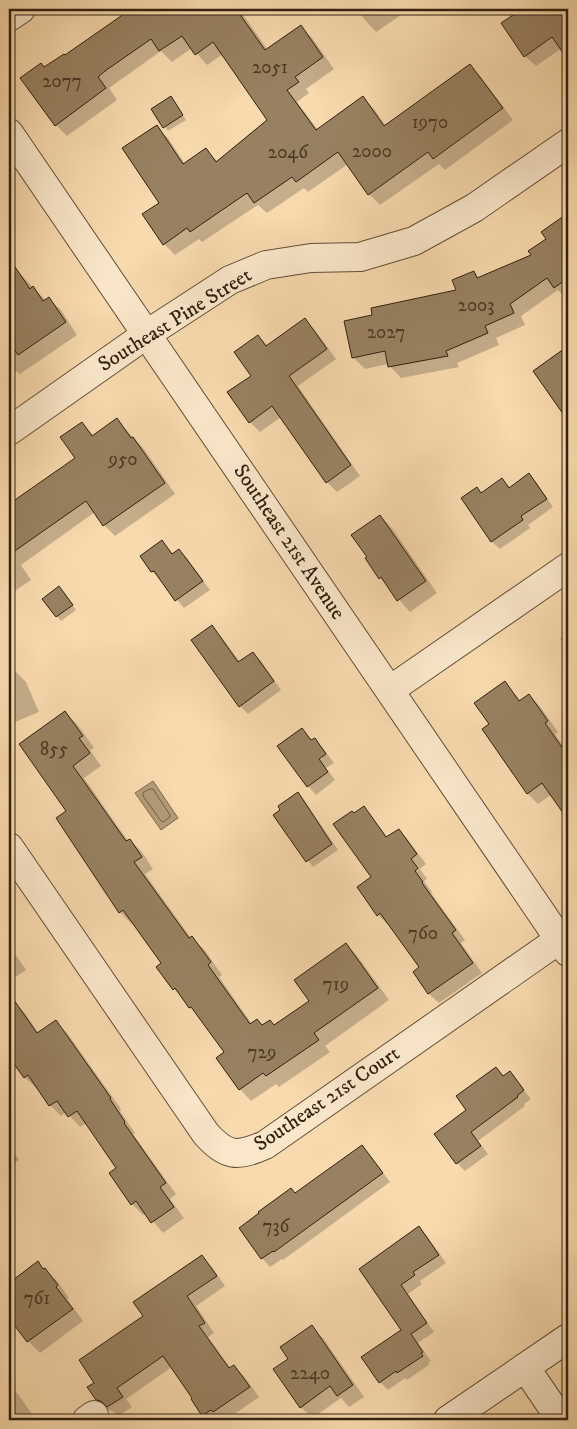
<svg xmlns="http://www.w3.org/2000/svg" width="577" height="1429" viewBox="0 0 577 1429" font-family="'IM FELL DW Pica',serif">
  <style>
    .water { fill: #b49b78; stroke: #7f6a4e }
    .shadow { fill: #0003 }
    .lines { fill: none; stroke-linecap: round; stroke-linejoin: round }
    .shore { stroke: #725e43; stroke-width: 1 }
    .building { fill: #988161; stroke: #30200e }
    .minor-casing { stroke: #624e36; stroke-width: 30 }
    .minor { stroke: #fae7ca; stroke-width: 28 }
    .labels { text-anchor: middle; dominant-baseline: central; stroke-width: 4; stroke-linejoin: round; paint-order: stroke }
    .number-label { font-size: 19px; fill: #4a3823 }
    .street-label { font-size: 21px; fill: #30200e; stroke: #fae7ca }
  </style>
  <rect width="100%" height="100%" fill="#f8daae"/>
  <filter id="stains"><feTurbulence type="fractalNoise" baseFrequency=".004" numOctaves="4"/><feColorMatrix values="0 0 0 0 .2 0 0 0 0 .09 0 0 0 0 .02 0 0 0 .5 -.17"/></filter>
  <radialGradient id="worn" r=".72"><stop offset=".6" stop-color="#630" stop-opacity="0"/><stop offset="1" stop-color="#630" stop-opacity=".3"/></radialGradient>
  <path class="water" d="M153,781L178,818L161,830L135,793Z"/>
  <path class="shadow" d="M133,9H239L268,50L301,27L312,38L334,69L306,89L309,93L297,102L318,130L363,98L374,109L386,126L470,66L481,77L513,120L445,170L439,164L380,205L369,194L348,164L308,192L304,188L267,213L258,205L202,242L199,239L175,255L164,244L156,127L168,138L185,164L206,149L218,162L269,120L223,54L207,65L192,48L172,62L161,51L109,88L117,100L67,136L56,125L45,68L65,57Z
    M357,9H410L376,32L365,20Z
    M524,9H568V56L562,48L536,66L525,56L502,24Z
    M171,98L186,120L168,131L153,110Z
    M568,215V297L566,299L558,290L521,316L525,325L496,338L499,345L457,363L459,367L401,378L388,364L365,369L353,357L374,316L458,291L474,272L480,279L532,256L547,239L543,232Z
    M15,268L46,301L49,299L61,310L77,335L20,374L16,371L9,376V326L12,324L9,319V273Z
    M305,320L315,330L336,359L298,386L360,476L337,492L327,482L281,417L260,432L250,422L258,336L268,346Z
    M564,350L568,354L567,413Z
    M117,420L144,449L175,494L115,536L104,525L95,512L21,565L31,580L9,595V506L77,458L82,423L94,436Z
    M529,475L537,483L553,507L528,525L530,528L500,549L492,542L463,498L482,494L502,480L511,488Z
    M380,516L392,528L437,593L410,612L380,578L368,557Z
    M162,542L173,554L179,550L187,558L210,590L184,608L152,571Z
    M63,592L76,610L61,621L44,599Z
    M211,627L220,635L240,662L253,653L261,661L281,690L248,714L240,706Z
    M568,634V650L560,639Z
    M14,670L26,682L39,712L10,724L9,672Z
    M505,683L521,701L529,695L539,705L558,732L555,734L568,753V818L552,794L538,804L528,794L484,729L490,724Z
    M65,713L77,724L94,748L90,750L101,766L84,778L128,841L130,840L142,852L153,869L145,874L191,938L204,949L222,975L219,977L252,1024L263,1026L270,1021L275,1026L310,1001L346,945L358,957L389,1000L325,1046L330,1052L279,1087L276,1084L251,1101L240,1089L226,1052L199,1015L174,989L163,964L133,923L132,924L120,912L105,891L68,812Z
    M302,730L312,741L314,739L323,748L334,763L326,768L335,780L316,795L308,786L279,746Z
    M297,794L304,800L338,850L313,867L274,815Z
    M364,808L373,818L388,838L399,830L408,840L426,864L420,869L427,879L424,881L432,892L431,893L465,940L461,943L482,973L439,1003L429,994L414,972L421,968L389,923L387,924L378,915L373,877L354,815Z
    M568,826V833L565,828Z
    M9,945L26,970L9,981Z
    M14,1002L25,1013L39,1034L56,1022L67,1033L121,1109L120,1111L135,1133L133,1134L176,1194L170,1199L184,1218L163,1233L146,1213L143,1215L132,1204L110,1174L118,1169L86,1123L80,1127L66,1112L61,1116L50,1105L38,1087L36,1088L25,1077L9,1055V1006Z
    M496,1068L504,1077L510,1073L531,1099L524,1104L525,1106L478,1141L488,1154L465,1171L457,1163L468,1110Z
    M9,1144L19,1160L9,1167Z
    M362,1147L370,1155L390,1182L283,1260L282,1259L270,1267L262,1258L241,1228L295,1194Z
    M419,1228L427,1236L446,1263L420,1281L422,1284L408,1294L434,1332L418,1343L431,1361L428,1362L430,1364L407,1380L405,1378L388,1390L380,1382L403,1330L360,1269Z
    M202,1257L212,1267L225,1286L196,1306L214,1333L208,1337L231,1369L234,1366L244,1376L259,1397L226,1420H208L172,1367L126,1399L132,1407L118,1416L112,1411L107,1410L97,1399L96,1383L145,1316Z
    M38,1263L57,1281L69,1298L67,1299L83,1321L40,1353L28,1341L18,1322L9,1309V1284Z
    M311,1327L323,1338L364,1397L349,1407L341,1398L312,1418L301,1407L290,1359Z
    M9,1385L18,1394L36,1420H9Z"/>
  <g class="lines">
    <path class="shore" d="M150,789H153L170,815V817L163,822L161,821L143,796V793Z"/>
  </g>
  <path class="building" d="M131,9H236L265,50L301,25L323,57L295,77L299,82L287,90L316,130L363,96L384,126L470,64L503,108L433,159L428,152L368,195L338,152L296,182L292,177L254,203L247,193L190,232L187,228L163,245L142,214L159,203L122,148L157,125L183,164L206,148L216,162L267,120L213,42L195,55L182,36L159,51L151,39L105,71L98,77L106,88L55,126L20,78L41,63L44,67L64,54L65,55Z
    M522,9H558L568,24V60L552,37L524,57L501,23Z
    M171,96L183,115L163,128L151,109Z
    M568,213V278L554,288L547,278L510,304L514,313L485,326L488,333L446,351L448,356L388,367L385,351L352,358L344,321L372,315L371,308L456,290L452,280L474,271L477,278L531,255L528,251L546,239L541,232Z
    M9,258L30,289L33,286L43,301L49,297L66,322L18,355L9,342Z
    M305,318L327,349L289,376L351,465L326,483L272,406L249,423L227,392L251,376L234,352L258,335L266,346Z
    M568,346V421L533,371Z
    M117,418L131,438L133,437L165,483L103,526L86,501L9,555V504L75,458L60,437L82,422L92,436Z
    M529,473L547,499L521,516L523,520L491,542L461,498L477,487L481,493L502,478L509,488Z
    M380,515L426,581L397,601L381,577L379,579L365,558L367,557L351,535Z
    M162,540L172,554L179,549L203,581L175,601L154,571L151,572L140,556Z
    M59,586L73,605L56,617L42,599Z
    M212,625L238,662L253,652L274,681L239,707L191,640Z
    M505,681L519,701L529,694L548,721L545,723L568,756V820L542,783L527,794L482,729L489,724L474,703Z
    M65,711L83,736L79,738L90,753L73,766L126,841L130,839L142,857L134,862L189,938L192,936L211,962L208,965L250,1024L257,1019L262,1025L270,1020L274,1025L309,1001L294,980L346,943L378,988L314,1033L319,1040L266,1076L263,1073L239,1090L216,1058L224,1052L191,1007L189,1008L175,988L173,990L156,967L161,963L123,910L119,913L56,818L66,811L19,744Z
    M302,728L311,740L315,738L326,754L319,759L328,772L307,787L277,746Z
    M298,792L332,844L306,862L273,815L280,810L278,806Z
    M364,806L386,837L399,829L417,854L411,859L418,868L415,871L423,882L422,883L456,930L452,933L473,963L428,994L413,972L419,967L380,913L377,916L357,887L371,877L333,824L352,811L354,813Z
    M9,993L37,1033L56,1020L111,1098L110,1099L125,1122L124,1123L166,1183L160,1187L174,1207L151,1223L136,1201L131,1205L109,1173L116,1168L77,1111L68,1117L57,1101L49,1106L28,1075L24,1078L9,1057Z
    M496,1067L503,1076L510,1071L524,1090L517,1096L518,1097L471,1132L481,1146L456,1164L434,1134L466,1110L456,1096Z
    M362,1145L383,1173L274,1252L273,1251L261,1259L239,1228L259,1213L258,1212L291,1188L295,1193Z
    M419,1226L439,1255L413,1272L415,1275L401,1285L427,1323L411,1334L423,1352L421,1353L423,1356L397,1373L396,1371L379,1383L361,1357L401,1330L359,1269Z
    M202,1255L217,1276L187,1296L205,1323L199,1326L229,1368L234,1365L250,1387L213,1412L211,1410L202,1416L191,1399L192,1398L163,1356L117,1388L123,1397L107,1407L101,1401L96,1400L87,1387L94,1383L79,1360L143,1316L133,1302Z
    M38,1261L43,1269L45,1268L58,1285L56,1287L73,1309L27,1342L9,1318V1283Z
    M312,1325L353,1385L337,1396L330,1386L300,1408L273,1369L288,1359L280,1347Z"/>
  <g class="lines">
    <g class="minor-casing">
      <path id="minor" d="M9,17L21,9
        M9,133L568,952
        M9,431L147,334L230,280L266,265L311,258L360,257L414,241L474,208L568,143
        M390,690L568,567
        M9,847L206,1134C227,1157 237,1157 265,1145L560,939
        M525,1367L561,1420
        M87,1420L94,1415
        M448,1420L568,1338"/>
    </g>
    <use href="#minor" class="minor"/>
  </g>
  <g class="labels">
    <g class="number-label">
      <text x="270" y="67">2051</text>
      <text x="62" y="81">2077</text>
      <text x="430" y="122">1970</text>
      <text x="372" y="151">2000</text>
      <text x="288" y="152">2046</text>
      <text x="476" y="305">2003</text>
      <text x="386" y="332">2027</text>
      <text x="123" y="459">950</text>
      <text x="54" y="749">855</text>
      <text x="423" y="933">760</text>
      <text x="336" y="984">719</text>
      <text x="262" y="1052">729</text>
      <text x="276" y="1226">736</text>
      <text x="37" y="1298">761</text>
      <text x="310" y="1373">2240</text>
    </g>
    <g class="street-label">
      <text transform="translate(175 320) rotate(-32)">Southeast Pine Street</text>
      <text transform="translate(289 542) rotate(56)">Southeast 21st Avenue</text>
      <text transform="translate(327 1099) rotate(-34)">Southeast 21st Court</text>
    </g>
  </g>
  <rect width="577" height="1429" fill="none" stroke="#f8daae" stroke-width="30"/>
  <rect x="10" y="10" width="557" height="1409" fill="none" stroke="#30200e" stroke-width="2.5"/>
  <rect x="15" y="15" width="547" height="1399" fill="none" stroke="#30200e"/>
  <rect width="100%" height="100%" filter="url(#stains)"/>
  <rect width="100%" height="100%" fill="url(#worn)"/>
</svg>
